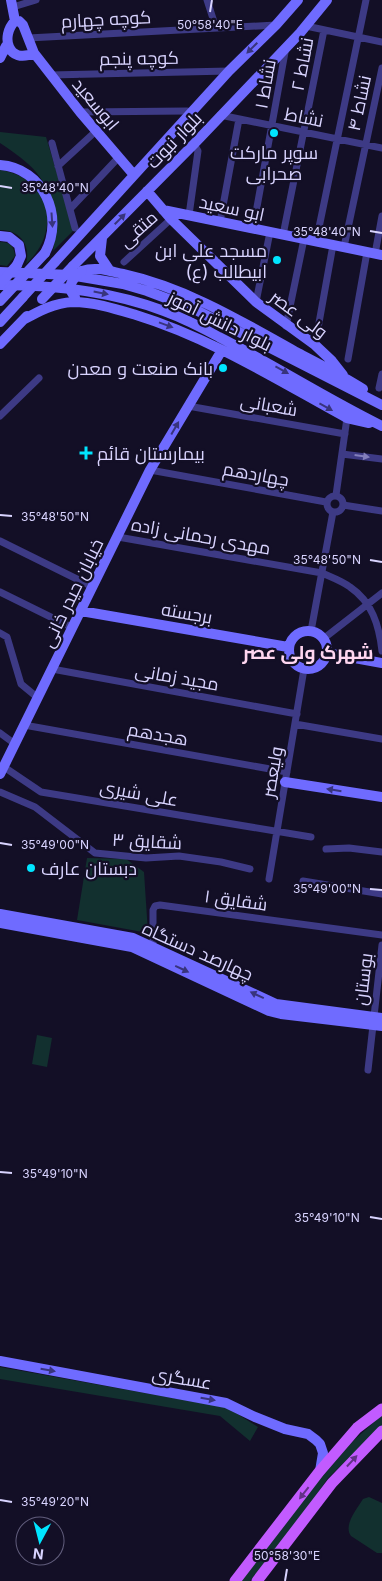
<svg xmlns="http://www.w3.org/2000/svg" width="382" height="1581" viewBox="0 0 382 1581" font-family="Inter,Cairo,sans-serif">
  <style>
    .green { fill: #12302f }
    .lines { fill: none; stroke-linecap: round; stroke-linejoin: round }
    .street { stroke: #3d3a85; stroke-width: 7 }
    .secondary { stroke: #6f6bff; stroke-width: 10 }
    .primary { stroke: #c25bff; stroke-width: 11 }
    .secondary-bridge { stroke: #6f6bff; stroke-width: 10 }
    .oneway { fill: #38347d }
    .oneway2 { fill: #837fbc }
    .oneway3 { fill: #623188 }
    .ticks { fill: none; stroke: #d9d4ff; stroke-width: 2 }
    .poi-dot { fill: #00e5ff; stroke: #130f26; stroke-width: 2 }
    .labels { text-anchor: middle; dominant-baseline: central; stroke-width: 4.5; stroke-linejoin: round; paint-order: stroke }
    .street-label { font-size: 18px; fill: #d9d4ff; stroke: #130f26 }
    .poi-label { font-size: 18px; fill: #d9d4ff; stroke: #130f26; text-anchor: end }
    .neighbourhood-label { font-size: 19px; font-weight: bold; fill: #ffd6f0; stroke: #130f26 }
    .ticks-label { font-size: 12px; text-anchor: middle; fill: #d9d4ff; stroke: #130f26; stroke-width: 4.5; stroke-linejoin: round; paint-order: stroke }
  </style>
  <rect width="100%" height="100%" fill="#130f26"/>
  <path class="green" d="M0,132L46,137L74,230L53,251C55,239 55,228 53,216C49,177 31,164 0,143Z
    M0,170C50,177 63,231 26,264C31,245 20,230 0,230Z
    M0,242C10,242 14,246 15,256L7,266L0,265Z
    M87,858L126,859L144,872L148,933L77,920Z
    M37,1035L52,1038L47,1067L32,1064Z
    M0,1367L228,1408L258,1427L250,1441L220,1416L0,1379Z
    M382,1415V1426L328,1478L303,1514L250,1581H240L310,1491L353,1441Z
    M369,1497L382,1503V1553H377L351,1536C343,1525 357,1509 363,1499Z"/>
  <g class="lines">
    <path class="street" d="M207,0L216,28
      M13,7L36,0
      M306,26L382,42
      M28,38L276,25
      M50,75L229,71
      M80,112L187,111
      M220,115L382,148
      M52,143L75,228
      M58,166L96,131
      M70,209L119,157
      M189,215L198,151L194,144
      M220,222L239,119
      M253,229L286,47
      M283,235L324,30
      M316,242L366,0
      M344,247L382,68
      M375,254L382,216
      M124,262L171,219
      M256,302L270,232
      M286,326L304,239
      M315,345L333,245
      M348,359L367,252
      M379,388L382,374
      M188,406L345,434
      M0,416L39,378
      M342,454L382,459
      M150,470L326,502
      M336,495L347,418
      M327 504a8 8 0 1 1 16 0a8 8 0 1 1-16 0Z
      M343,505L382,511
      M118,537L322,573C331,577 342,581 350,587C372,602 379,625 382,651
      M0,541L93,587
      M0,592L73,628
      M311,631L333,512
      M0,633L7,637L21,684L38,698
      M323,639L382,593
      M52,669L297,714
      M295,724L382,739
      M24,725L287,772
      M0,733L15,744
      M4,767L41,792L311,837
      M0,792L35,807L95,853L146,858L179,856L221,862L250,869
      M326,849L349,848L382,852
      M269,879L304,669
      M303,881L382,894
      M153,949V910L155,906L160,905L382,935
      M368,1070L382,945"/>
    <path class="secondary" d="M11,0L15,21
      M15,21H19L23,25L34,53C8,65 0,36 15,21Z
      M34,53L80,112L134,175
      M0,58L6,46
      M0,165C43,168 65,216 45,253
      M147,191L171,219L256,302L315,345L332,361L343,375
      M163,210L382,255
      M0,236L9,237L19,245L21,256L17,265
      M102,238L100,256L110,271
      M55,262L229,71L276,25L298,0
      M73,266L194,144L300,33L327,0
      M82,271C96,266 109,271 123,274C186,288 241,321 296,352C319,364 341,375 363,389
      M0,272L70,275L123,284L147,291L192,308L382,405
      M0,285C56,285 111,291 164,311C183,318 201,327 219,337C274,365 327,399 382,426
      M23,320C39,311 54,303 73,302C94,302 116,309 136,315C211,338 279,381 347,418L369,423
      M0,322L23,297
      M0,344L27,316
      M81,611L288,647
      M289 650a19 19 0 1 1 38 0a19 19 0 1 1-38 0Z
      M327,653L382,663
      M0,774L150,470L222,350
      M285,782L382,797
      M0,914L133,938L276,1004L382,1018
      M0,923L132,947L269,1011L281,1014L382,1026
      M0,1361L226,1403L255,1417L285,1429L308,1434L316,1440L320,1444L323,1453L320,1471"/>
    <path class="primary" d="M235,1581L319,1472L357,1428L382,1409
      M257,1581L332,1483L382,1431"/>
    <path class="secondary-bridge" d="M0,284L17,265
      M23,297L55,262
      M75,297C65,286 73,279 82,271
      M42,299L73,266
      M0,301L45,253"/>
  </g>
  <defs><path id="oneway-solid" d="M-6-.8H1V-3.2L6.5 0L1 3.2V.8H-6Z" transform="scale(1.25)"/></defs>
  <g class="oneway">
    <use href="#oneway-solid" transform="translate(252 48) rotate(135)"/>
    <use href="#oneway-solid" transform="translate(120 219) rotate(-45)"/>
    <use href="#oneway-solid" transform="translate(52 220) rotate(86)"/>
    <use href="#oneway-solid" transform="translate(101 293) rotate(11)"/>
    <use href="#oneway-solid" transform="translate(166 325) rotate(20)"/>
    <use href="#oneway-solid" transform="translate(282 370) rotate(29)"/>
    <use href="#oneway-solid" transform="translate(326 407) rotate(29)"/>
    <use href="#oneway-solid" transform="translate(175 428) rotate(-60)"/>
    <use href="#oneway-solid" transform="translate(334 790) rotate(-171)"/>
    <use href="#oneway-solid" transform="translate(182 969) rotate(25)"/>
    <use href="#oneway-solid" transform="translate(257 995) rotate(-155)"/>
    <use href="#oneway-solid" transform="translate(48 1370) rotate(10)"/>
    <use href="#oneway-solid" transform="translate(208 1399) rotate(10)"/>
  </g>
  <use class="oneway2" href="#oneway-solid" transform="translate(362 456) rotate(8)"/>
  <g class="oneway3">
    <use href="#oneway-solid" transform="translate(352 1461) rotate(-47)"/>
    <use href="#oneway-solid" transform="translate(304 1493) rotate(128)"/>
  </g>
  <path class="ticks" d="M210,12L212,0M0,186L12,188M370,231L382,233M0,515L12,516M370,560L382,562M0,843L12,845M370,889L382,890M0,1172L12,1173M370,1217L382,1219M0,1500L12,1502M285,1581L287,1569"/>
  <g class="poi-dot">
    <circle cx="274" cy="133" r="5"/>
    <circle cx="277" cy="260" r="5"/>
    <circle cx="223" cy="368" r="5"/>
    <path d="M83.5 445.5h5v5h5v5h-5v5h-5v-5h-5v-5h5z"/>
    <circle cx="31" cy="868" r="5"/>
  </g>
  <g class="labels">
    <g class="street-label">
      <text transform="translate(106 19) rotate(-3)">کوچه چهارم</text>
      <text transform="translate(139 58) rotate(-1)">کوچه پنجم</text>
      <text transform="translate(302 64) rotate(-79)">نشاط ۲</text>
      <text transform="translate(265 84) rotate(-80)">نشاط ۱</text>
      <text transform="translate(359 103) rotate(-78)">نشاط ۴</text>
      <text transform="translate(96 104) rotate(50)">ابوسعید</text>
      <text transform="translate(304 117) rotate(11)">نشاط</text>
      <text transform="translate(174 140) rotate(-46)">بلوار نبوت</text>
      <text transform="translate(232 208) rotate(12)">ابو سعید</text>
      <text transform="translate(138 229) rotate(-42)">متقی</text>
      <text transform="translate(299 314) rotate(37)">ولی عصر</text>
      <text transform="translate(220 321) rotate(26)">بلوار دانش آموز</text>
      <text transform="translate(269 405) rotate(10)">شعبانی</text>
      <text transform="translate(256 474) rotate(10)">چهاردهم</text>
      <text transform="translate(201 536) rotate(10)">مهدی رحمانی زاده</text>
      <text transform="translate(72 593) rotate(-64)">خیابان حیدر خانی</text>
      <text transform="translate(187 613) rotate(10)">برجسته</text>
      <text transform="translate(177 677) rotate(10)">مجید زمانی</text>
      <text transform="translate(158 734) rotate(10)">هجدهم</text>
      <text transform="translate(272 772) rotate(-80)">ولیعصر</text>
      <text transform="translate(139 793) rotate(10)">علی شیری</text>
      <text transform="translate(147 841) rotate(3)">شقایق ۳</text>
      <text transform="translate(236 900) rotate(8)">شقایق ۱</text>
      <text transform="translate(198 951) rotate(24)">چهارصد دستگاه</text>
      <text transform="translate(363 979) rotate(-83)">بوستان</text>
      <text transform="translate(182 1378) rotate(10)">عسگری</text>
    </g>
    <g class="poi-label">
      <text x="274" y="152" text-anchor="middle">سوپر مارکت<tspan x="274" dy="21">صحرابی</tspan></text>
      <text x="267" y="250">مسجد علی ابن<tspan x="267" dy="21">ابیطالب (ع)</tspan></text>
      <text x="213" y="368">بانک صنعت و معدن</text>
      <text x="97" y="453" text-anchor="start">بیمارستان قائم</text>
      <text x="41" y="868" text-anchor="start">دبستان عارف</text>
    </g>
    <g class="neighbourhood-label">
      <text x="308" y="652">شهرک ولی عصر</text>
    </g>
  </g>
  <g class="ticks-label">
    <text x="210" y="29">50°58'40"E</text>
    <text x="55" y="192">35°48'40"N</text>
    <text x="327" y="236">35°48'40"N</text>
    <text x="55" y="521">35°48'50"N</text>
    <text x="327" y="564">35°48'50"N</text>
    <text x="55" y="849">35°49'00"N</text>
    <text x="327" y="893">35°49'00"N</text>
    <text x="55" y="1178">35°49'10"N</text>
    <text x="327" y="1222">35°49'10"N</text>
    <text x="55" y="1506">35°49'20"N</text>
    <text x="287" y="1560">50°58'30"E</text>
  </g>
  <g transform="translate(40 1541) rotate(187)"><circle r="24" fill="#130f26" stroke="#625e7d"/>
  <path d="M0-4L9 19L0 12L-9 19Z" fill="#00e5ff"/>
  <text y="-8" font-size="14" font-weight="bold" text-anchor="middle" fill="#d9d4ff">N</text>
  </g>
</svg>
